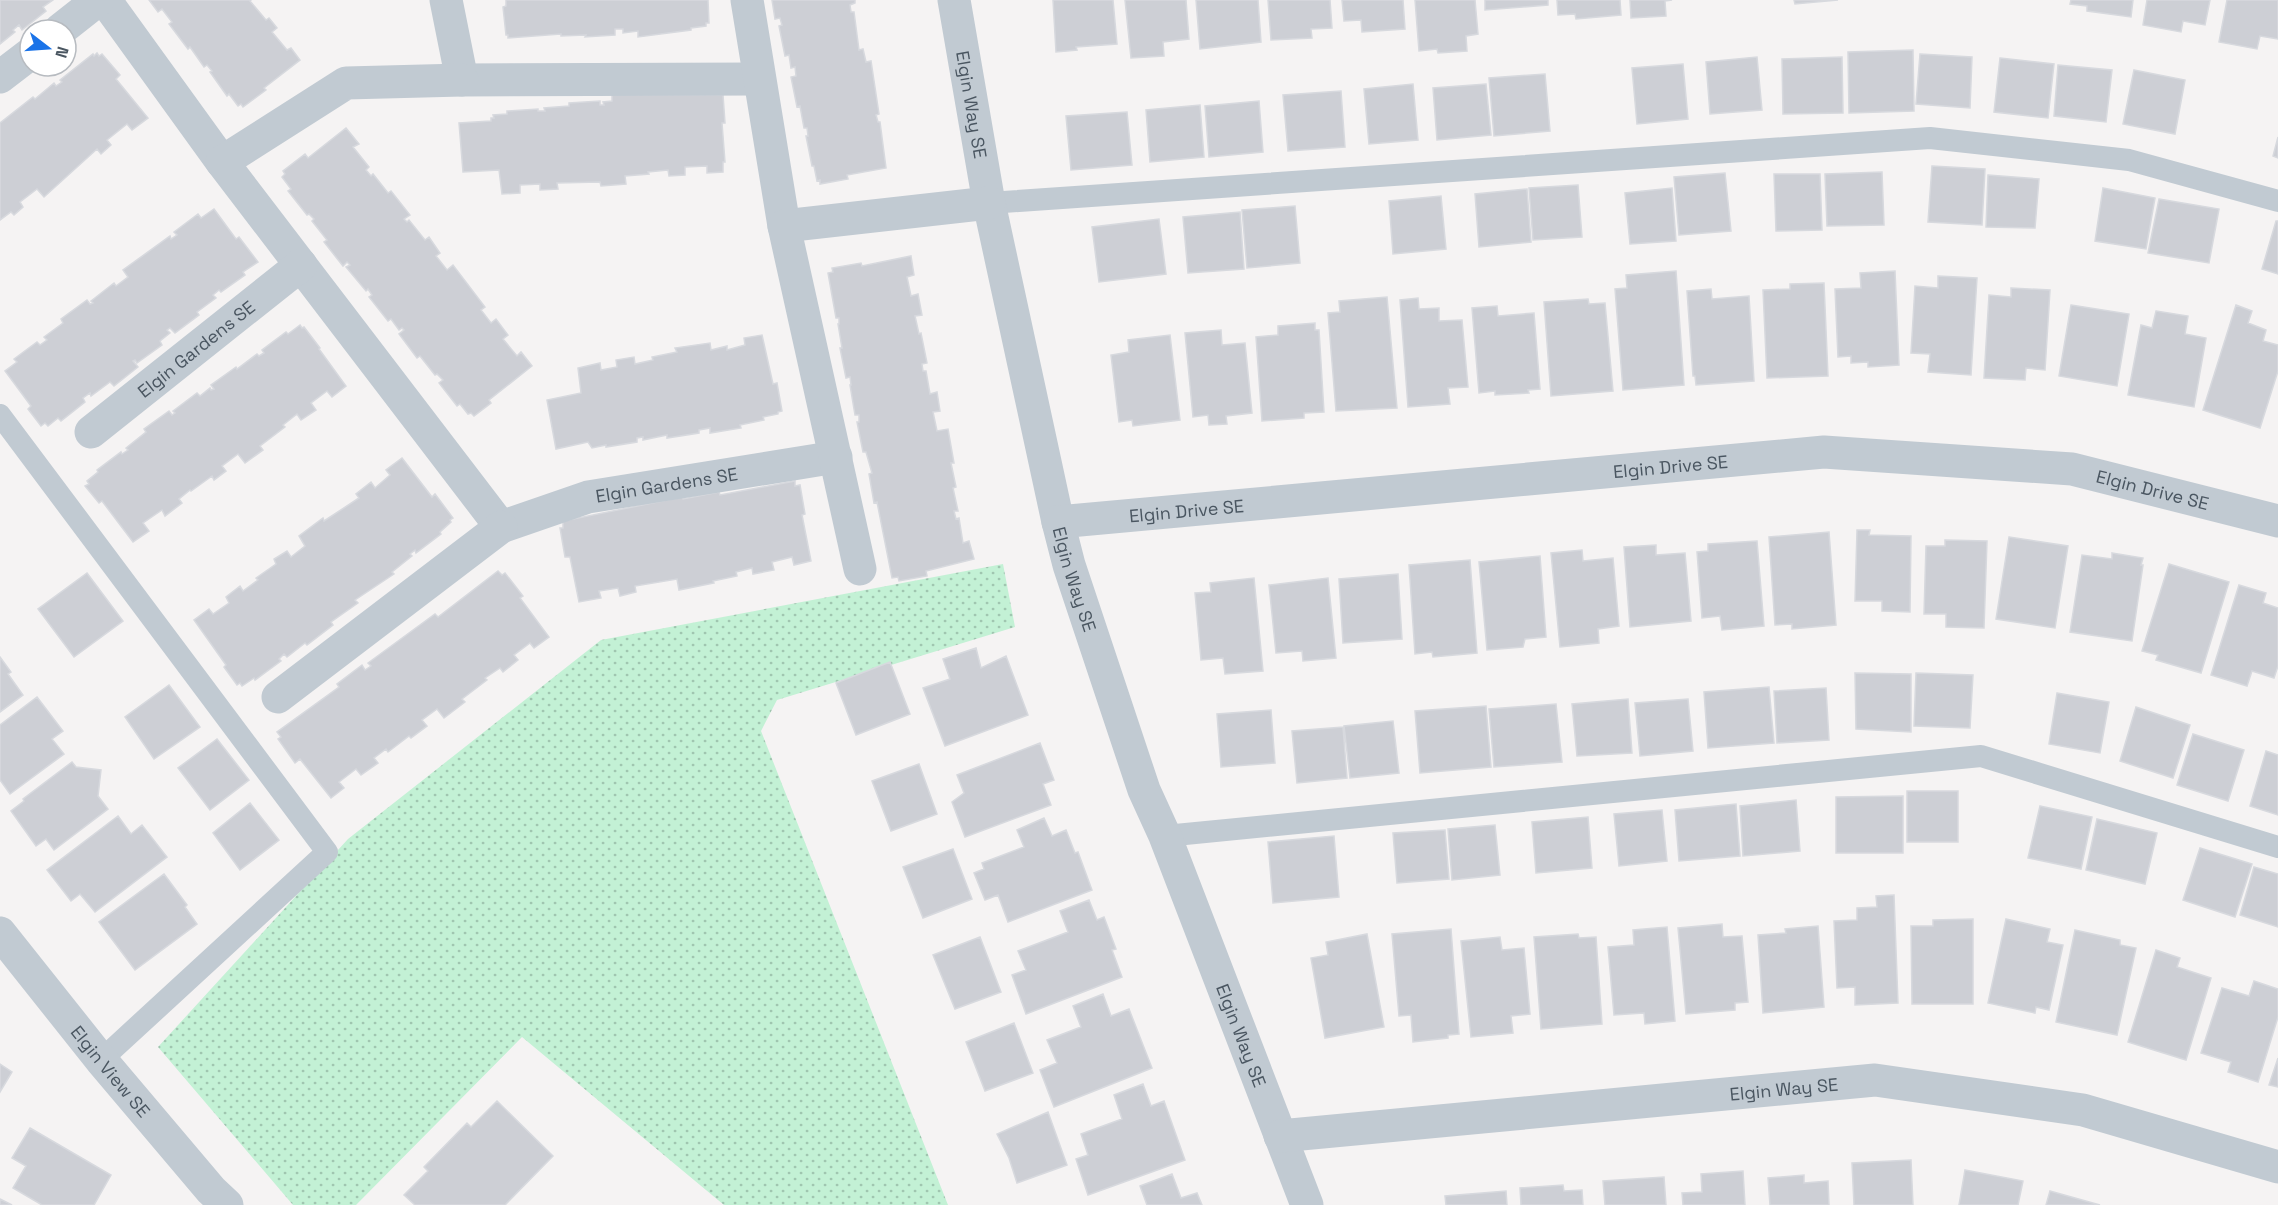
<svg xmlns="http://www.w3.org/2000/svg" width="2278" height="1205" viewBox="0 0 2278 1205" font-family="'Space Grotesk',sans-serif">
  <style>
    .grass { fill: url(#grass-dots) }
    .building { fill: #cdcfd5; stroke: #d7d9de; stroke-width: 1.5 }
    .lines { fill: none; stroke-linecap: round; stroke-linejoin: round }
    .lane { stroke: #c1cad2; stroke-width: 22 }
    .street { stroke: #c1cad2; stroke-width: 33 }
    .labels { text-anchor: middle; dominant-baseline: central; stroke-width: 6; stroke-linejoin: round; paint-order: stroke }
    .street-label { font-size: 18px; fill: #4a5661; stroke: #fff }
  </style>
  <defs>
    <pattern id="grass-dots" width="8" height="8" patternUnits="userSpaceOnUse" patternTransform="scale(1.5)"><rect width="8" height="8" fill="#c3f1d5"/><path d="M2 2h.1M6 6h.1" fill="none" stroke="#a0c6b0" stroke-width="1.8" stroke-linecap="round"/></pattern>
  </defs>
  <rect width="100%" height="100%" fill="#f5f3f3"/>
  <path class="grass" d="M1003,564L1015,627L777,700L761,731L948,1205H724L522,1037L356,1205H293L158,1047L348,839L601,640Z"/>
  <path class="building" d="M0,0H53L43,7L46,11L22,30L19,25L13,30L15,32L0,44Z
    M149,0H251L250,1L266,20L269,18L277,28L272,32L287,50L291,48L300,60L264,88L266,90L243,107L241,104L238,106L229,94L227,96L210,72L212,71L207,65L204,67L190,47L188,49L169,24L172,22L162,9L158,12Z
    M506,0H708L709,23H706V26L691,28V30L638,37V31L623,33V29H615V35L585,37L586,35L561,36V34L508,38V35H506L503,7L506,6Z
    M772,0H855V3L850,5L851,12H854L859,50L863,49L866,62L871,61L879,114L876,115L878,122H880L886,168L847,175L848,179L820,184V180L817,181L814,166H812L806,136H808L807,128H804L800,106L797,107L791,77L796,76L795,67L791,68L789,55L785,56L779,26L782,25L780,18L775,19Z
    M1053,0H1113L1117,44L1076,47L1077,50L1056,52Z
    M1125,0H1186L1189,39L1163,42L1164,56L1131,58Z
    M1196,0H1258L1261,42L1200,49Z
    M1268,0H1330L1332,28L1311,29L1312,38L1271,40Z
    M1342,0H1403L1405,29L1362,32L1361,20L1344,21Z
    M1415,0H1475L1478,34L1466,36L1467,51L1438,53L1437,49L1419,51Z
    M1485,0H1548V5L1485,10Z
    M1557,0H1620L1621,15L1576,19L1575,14L1558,15Z
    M1630,0H1672L1665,1L1666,16L1631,18Z
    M1794,0H1838L1795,4Z
    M2071,0H2133L2131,17L2087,11V6L2070,4Z
    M2147,0H2210L2205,25L2183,21L2181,32L2143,25Z
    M2227,0H2278V39L2260,36L2257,49L2219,42Z
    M1913,50L1914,111L1849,113L1848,52Z
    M97,53L99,56L102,54L120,75L116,79L148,118L132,130L127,124L107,140L111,145L101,154L97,149L44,197L37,189L20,202L23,207L14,215L11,212L0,220V123L33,97L35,99L54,83L56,86L62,82L60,80L93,54L94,56Z
    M1920,54L1972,57L1970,108L1916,104Z
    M1757,57L1762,110L1710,114L1706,62Z
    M1842,57L1843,113L1783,114L1782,59Z
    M2000,58L2054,64L2048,118L1994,112Z
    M1683,64L1688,119L1637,124L1632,68Z
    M2058,65L2112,70L2106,122L2054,116Z
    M2134,70L2185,80L2175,134L2123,124Z
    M1545,74L1550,131L1494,136L1489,78Z
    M1413,84L1418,140L1369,144L1364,89Z
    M1486,84L1491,135L1437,140L1433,88Z
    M1341,91L1345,147L1288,151L1283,95Z
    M612,95H723L725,123H722L725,162H723V172L707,173V166L685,167V175L669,176L668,170L648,172L649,174L625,176L626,184L601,186L600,182L557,183L558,189L540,190V184L520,185V193L502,194L499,170L463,172L459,123L491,121V118H494L493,115L507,114V111L538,109V111H545L544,108L569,106V103L600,101V105H604L603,102L612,101Z
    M1259,101L1263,152L1209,157L1205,106Z
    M1200,105L1204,157L1150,162L1146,110Z
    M1127,112L1132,165L1071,170L1066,116Z
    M346,128L359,144L353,147L369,167L366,170L371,176L373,174L388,193L391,191L410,215L404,219L407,222L409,220L425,240L429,237L440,253L436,256L447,270L453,265L485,307L481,310L491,323L496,319L508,335L503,339L517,356L521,352L532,366L489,400L491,403L474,416L471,413L468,414L460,404L457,406L439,383L443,380L437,374L435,375L420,356L417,358L399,334L404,330L402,328L399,330L391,319L388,321L369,297L372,295L368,289L366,291L346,267L350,265L347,262L343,266L324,242L327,240L312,221L314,219L309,214L307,215L288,191L291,189L282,177L285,174L283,171L305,154L308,158Z
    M2278,137V158L2273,156Z
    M1932,166L1985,169L1982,225L1928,222Z
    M1882,172L1884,225L1827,226L1825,174Z
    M1725,173L1731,231L1679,235L1674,177Z
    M1774,174H1820L1822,230L1776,231Z
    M1988,175L2039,179L2035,228L1986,227Z
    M1578,185L1582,237L1533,240L1529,188Z
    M1672,188L1676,241L1630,244L1625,193Z
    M2103,188L2155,198L2146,249L2095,241Z
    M1527,189L1531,242L1479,247L1475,194Z
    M1441,196L1446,249L1393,254L1389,201Z
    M2159,199L2219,209L2209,263L2148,253Z
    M1295,206L1300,263L1247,268L1242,210Z
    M214,209L236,239L239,237L258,262L243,272L245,275L221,292L219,290L213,295L216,298L197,312L199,315L175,333L170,328L167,330L170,333L160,341L162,345L137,363L135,360L133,361L138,367L114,386L110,382L91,396L90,393L83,398L85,402L61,421L58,418L48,426L45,423L41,426L28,409L31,406L5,371L17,362L14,359L37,342L40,345L47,340L44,337L63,323L61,319L87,300L90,304L93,303L91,301L114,283L116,286L128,277L123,270L170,236L171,239L177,235L174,232L198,214L201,218Z
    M1240,212L1244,269L1188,273L1183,217Z
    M1159,219L1166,274L1099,282L1092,227Z
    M2276,221H2278V274L2262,269Z
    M911,256L914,275L907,277L911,296L918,294L922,315L915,316L919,334L921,333L927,363L922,364L923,371H926L930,394L937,392L940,411L933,412L937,431L948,429L954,463H951L956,487L953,488L958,511H954L956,519L959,518L963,543L969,541L974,559L926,571L927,576L899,581L898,577L892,578L877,502L874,503L869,474L872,473L866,452H863L857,422H859V415H855L850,385H851L850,377L846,378L840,348H842L838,324H839V318H836L828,273L833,272L832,268L861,263L862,266Z
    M1676,271L1684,385L1623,390L1615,289L1627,288L1626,275Z
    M1895,271L1899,365L1868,367V362L1851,363V356L1838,357L1835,289L1861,288L1860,273Z
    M1938,276L1977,278L1971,375L1928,372L1930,354L1911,353L1915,286L1938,288Z
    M1824,283L1828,376L1767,378L1763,290L1790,289V284Z
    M2011,288L2050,290L2045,370L2026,368L2025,380L1984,378L1989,295L2011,297Z
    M1711,289L1712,299L1749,296L1754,381L1696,385L1695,376H1693L1687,291Z
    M1387,297L1397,408L1336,411L1328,313L1340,312L1339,301Z
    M1418,298L1419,309L1439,308V321L1462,320L1468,387L1448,388L1450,404L1408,407L1400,300Z
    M1588,299L1589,304L1605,303L1613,391L1551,396L1544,302Z
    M2071,305L2129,314L2117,386L2059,376Z
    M2236,305L2252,311L2248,323L2266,330L2263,341L2278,345V371L2260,428L2203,410Z
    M1497,306L1498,316L1534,313L1540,389L1528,390L1529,393L1495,395V391L1479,393L1472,308Z
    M2156,311L2188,316L2185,334L2206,338L2194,407L2128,395L2141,325L2152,328Z
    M1315,323V330H1319L1324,412L1304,413V418L1262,421L1256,337L1278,335V326Z
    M300,325L302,328L304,327L320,348L319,349L346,386L332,397L327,391L311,403L316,410L301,420L297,414L283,425L285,427L260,446L263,450L245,463L238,454L222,466L226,471L214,480L212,476L191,491L190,490L179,499L182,503L165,516L162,510L143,523L149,531L133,542L102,501L99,503L85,486L89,484L87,481L98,472L97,470L121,452L122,454L128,450L126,448L146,432L144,429L169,411L172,415L175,413L173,411L197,393L200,396L210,388L211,390L214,389L211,385L236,367L237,369L257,354L259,356L264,353L262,350L286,332L288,334Z
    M1221,330L1222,345L1245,343L1252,413L1226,416L1227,424L1209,425L1208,415L1193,417L1185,333Z
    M762,335L773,384L777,383L782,411L778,412V414L763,417L764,420L740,425L741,428L710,433V428L699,430V433L667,438V435L643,440V437L637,438V442L606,447V445L592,448L588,442L556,449L547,400L581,393L578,368L600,363L601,370L617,367L616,360L634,357L635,364L653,360L652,357L677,352L675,348L710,343L711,350L727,346V350L745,345L744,338Z
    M1170,335L1180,420L1133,426L1132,420L1119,422L1111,355L1129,352L1128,340Z
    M402,458L432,497L435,494L453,518L450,520L451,522L440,532L441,534L416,553L415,550L410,554L412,556L392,572L394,574L355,600L358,603L331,622L333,625L307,645L305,643L287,657L284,654L279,659L281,661L255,680L254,678L242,686L240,683L237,685L224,667L226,665L194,620L209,609L213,614L229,603L226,597L240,586L243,591L258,580L256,578L276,564L274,559L287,551L291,557L305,546L299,536L323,518L324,521L359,498L356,494L371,482L375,488L390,475L386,470Z
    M795,481V486L800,485L805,514L802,515L811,561L794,565L792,557L772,562L774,570L753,574L752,568L736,572L737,576L713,581L714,583L679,590L677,579L635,586L636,592L620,596L618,588L599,591L601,598L579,602L570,557H565L560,528H563V521L682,497L683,499L719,492L720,495Z
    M1857,530H1870L1869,535L1911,536L1910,612L1882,611V601H1855Z
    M1829,532L1836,625L1792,629V624L1775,625L1769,537Z
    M2009,537L2068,546L2055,628L1996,619Z
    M1945,540L1987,541L1984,628L1946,627V614H1924L1926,546H1945Z
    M1757,541L1764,626L1722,630L1720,616L1702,618L1697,552L1708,551V544Z
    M1656,545V555L1685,553L1691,621L1630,627L1624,547Z
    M1582,550L1583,561L1613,558L1619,626L1598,629L1599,643L1560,647L1551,553Z
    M2112,553L2143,558L2141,565H2143L2132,641L2070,632L2082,555L2112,559Z
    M1540,556L1546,637L1525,639L1523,647L1487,650L1479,562Z
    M1470,560L1477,653L1433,657L1432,652L1415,654L1409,565Z
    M2169,564L2229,582L2201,673L2156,660L2158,655L2142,651Z
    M498,571L502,575L505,573L523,596L520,598L549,637L534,648L530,643L514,655L518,660L503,672L500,668L485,678L487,680L462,699L465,702L444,718L437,709L422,720L427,726L411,738L409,736L388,752L386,749L374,758L378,763L361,775L356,769L339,782L344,788L331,798L300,759L295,763L278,739L281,737L277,732L339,687L337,684L362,665L365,670L371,666L368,663L435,614L438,617Z
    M87,573L123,621L74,657L38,609Z
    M1398,574L1402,639L1343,643L1339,579Z
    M1254,578L1263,671L1225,674L1223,658L1201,660L1195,593L1211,592L1210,583Z
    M1328,578L1336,658L1303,661L1302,651L1276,653L1269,585Z
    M2239,585L2266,593L2263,603L2278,608V666L2274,678L2252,671L2247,686L2211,675Z
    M976,648L981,668L1006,656L1028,715L945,746L923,688L950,679L943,659Z
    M0,657L11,672L8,674L23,695L0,712Z
    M890,662L910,714L856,735L836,683Z
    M1855,673L1911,674V732L1856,729Z
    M1916,673L1973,675L1970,728L1914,726Z
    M169,685L200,727L154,759L125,717Z
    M1769,687L1774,743L1708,748L1704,692Z
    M1826,688L1829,740L1777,743L1774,691Z
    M2057,693L2109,702L2100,753L2049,744Z
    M37,697L63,731L52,739L64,754L10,794L0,780V725Z
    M1628,699L1632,753L1577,756L1572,704Z
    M1688,699L1693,751L1640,756L1635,703Z
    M1556,704L1562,762L1494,767L1489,709Z
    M1486,706L1491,767L1420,773L1415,711Z
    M2136,707L2190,725L2173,778L2120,761Z
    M1271,710L1275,763L1221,767L1217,714Z
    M1393,721L1399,773L1350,778L1344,726Z
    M1343,727L1347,778L1297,783L1292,731Z
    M2193,734L2244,750L2228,801L2177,785Z
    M217,739L249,780L210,810L178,768Z
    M1040,743L1054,780L1043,784L1051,805L965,837L952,802L964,793L957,775Z
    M2266,751L2278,755V815L2250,806Z
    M72,762L76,767L101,770L98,796L108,809L54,850L46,839L36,846L11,811L24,801L23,799Z
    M919,764L937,814L891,831L872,781Z
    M1907,791H1958V842H1907Z
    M1903,796V853H1836V797Z
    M1796,800L1800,851L1743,856L1740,806Z
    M250,803L279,840L240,870L213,833Z
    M1736,804L1740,856L1679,861L1675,810Z
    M2040,806L2092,817L2081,869L2028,858Z
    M1662,810L1667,861L1619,866L1614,814Z
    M118,816L131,834L142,825L167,857L95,912L80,894L71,901L47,870Z
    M1588,817L1592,868L1536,873L1532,822Z
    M1044,818L1052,836L1066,830L1075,853L1078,852L1092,890L1008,922L998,895L985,900L974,873L984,869L982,863L1024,847L1017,830Z
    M2097,819L2157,833L2145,884L2086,870Z
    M1495,825L1500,875L1452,880L1448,829Z
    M1445,830L1449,879L1397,883L1393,833Z
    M1334,836L1339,897L1273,903L1268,842Z
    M2200,848L2252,864L2235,917L2183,900Z
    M953,849L972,899L923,918L903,867Z
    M2254,867L2278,874V927L2240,915Z
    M164,874L187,905L185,907L197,924L135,970L99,922Z
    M1894,895L1898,1003L1855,1005V987L1837,988L1834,921L1857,920V908L1877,907L1876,896Z
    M1089,900L1097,920L1104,917L1116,949L1112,950L1122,977L1026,1014L1012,975L1026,970L1018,951L1068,932L1060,911Z
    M1973,919V1004H1912L1911,926H1933V920Z
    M2006,919L2050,929L2047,942L2063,945L2049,1010L2036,1007L2035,1013L1988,1003Z
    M1722,924L1723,937L1742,936L1748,1002L1735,1003V1010L1686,1014L1678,928Z
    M1818,926L1824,1007L1763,1013L1758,935L1786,933L1785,929Z
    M1667,927L1675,1021L1645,1024L1644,1013L1614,1015L1608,947L1634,945L1633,930Z
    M1451,929L1459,1034L1448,1035V1038L1413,1042L1411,1015L1399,1016L1392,934Z
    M2075,930L2120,940V945L2136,948L2117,1035L2056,1022Z
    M1367,934L1384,1027L1325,1038L1311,958L1328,955L1326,942Z
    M1578,934L1579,938L1596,937L1602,1024L1541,1029L1534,937Z
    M980,937L1001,992L955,1009L933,955Z
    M1500,937L1502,950L1524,948L1530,1014L1511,1016L1513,1033L1471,1037L1461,941Z
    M2156,950L2180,958L2177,967L2211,978L2186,1060L2128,1042Z
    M2254,981L2278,989V1017L2258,1082L2228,1072L2231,1062L2201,1053L2222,988L2249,996Z
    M1103,994L1111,1016L1129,1009L1152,1068L1054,1107L1040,1070L1057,1063L1047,1040L1081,1027L1073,1006Z
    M1014,1023L1033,1073L985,1091L966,1042Z
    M2278,1058V1087L2269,1085Z
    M0,1064L12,1072L0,1092Z
    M1143,1084L1151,1106L1164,1101L1185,1160L1088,1195L1076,1159L1088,1155L1081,1134L1122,1119L1114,1095Z
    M497,1101L553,1156L505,1205H415L404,1195L428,1171L424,1167L467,1123L471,1127Z
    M1048,1112L1067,1165L1017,1183L1009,1158L997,1134Z
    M30,1128L111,1175L94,1205H42L13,1188L26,1166L12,1158Z
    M1911,1160L1913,1205H1854L1852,1163Z
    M1965,1170L2023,1181L2018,1205H1959Z
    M1743,1171L1745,1205H1683L1682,1193L1702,1192L1701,1174Z
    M1172,1174L1181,1198L1197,1193L1202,1205H1147L1140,1186Z
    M1804,1175V1183L1828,1181L1829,1205H1770L1768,1178Z
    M1664,1177L1666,1205H1605L1603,1181Z
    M1563,1185L1564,1191L1582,1190L1583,1205H1521L1520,1188Z
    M1506,1191L1507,1205H1446L1445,1196Z
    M2050,1191L2100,1205H2046Z
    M0,1199L12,1205H0Z"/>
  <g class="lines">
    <path class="lane" d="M989,203L1930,138L2129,160L2278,201
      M0,415L327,852L101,1060
      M1165,836L1981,756L2278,847"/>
    <g class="street">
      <path d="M105,0L222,162"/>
      <path d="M446,0L462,80L759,79"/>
      <path d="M747,0L784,226"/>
      <path id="s1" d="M954,0L989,203L1058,522L1069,565L1144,790L1165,836L1307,1205"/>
      <path d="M60,30L98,0"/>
      <path d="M0,77L30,54"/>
      <path id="s2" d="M462,80L346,83L222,162L501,527L588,497L836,457"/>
      <path id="s3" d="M91,432L301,265"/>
      <path id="s4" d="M1058,522L1824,452L2072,469L2278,521"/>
      <path d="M860,569L784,226L989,203"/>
      <path d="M278,697L501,527"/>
      <path id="s5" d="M0,933L101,1060L211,1190L227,1205"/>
      <path id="s6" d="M1280,1136L1875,1080L2083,1110L2278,1167"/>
    </g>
  </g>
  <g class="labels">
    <g class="street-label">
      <text stroke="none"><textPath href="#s1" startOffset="106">Elgin Way SE</textPath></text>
      <text stroke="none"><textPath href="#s3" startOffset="134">Elgin Gardens SE</textPath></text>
      <text stroke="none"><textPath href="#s4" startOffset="615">Elgin Drive SE</textPath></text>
      <text stroke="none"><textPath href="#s2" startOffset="894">Elgin Gardens SE</textPath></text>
      <text stroke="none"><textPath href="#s4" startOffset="1101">Elgin Drive SE</textPath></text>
      <text stroke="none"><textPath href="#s4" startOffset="129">Elgin Drive SE</textPath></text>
      <text stroke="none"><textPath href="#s1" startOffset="592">Elgin Way SE</textPath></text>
      <text stroke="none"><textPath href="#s1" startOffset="1078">Elgin Way SE</textPath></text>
      <text stroke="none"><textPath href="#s5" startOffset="177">Elgin View SE</textPath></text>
      <text stroke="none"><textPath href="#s6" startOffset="506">Elgin Way SE</textPath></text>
    </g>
  </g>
  <g transform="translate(48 48) rotate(107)"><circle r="28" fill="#ffffff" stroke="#b7bbc0" stroke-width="1.5"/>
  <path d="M0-4.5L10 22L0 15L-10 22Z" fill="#1a73e8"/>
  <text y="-9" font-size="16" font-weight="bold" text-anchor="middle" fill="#4a5661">N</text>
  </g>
</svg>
